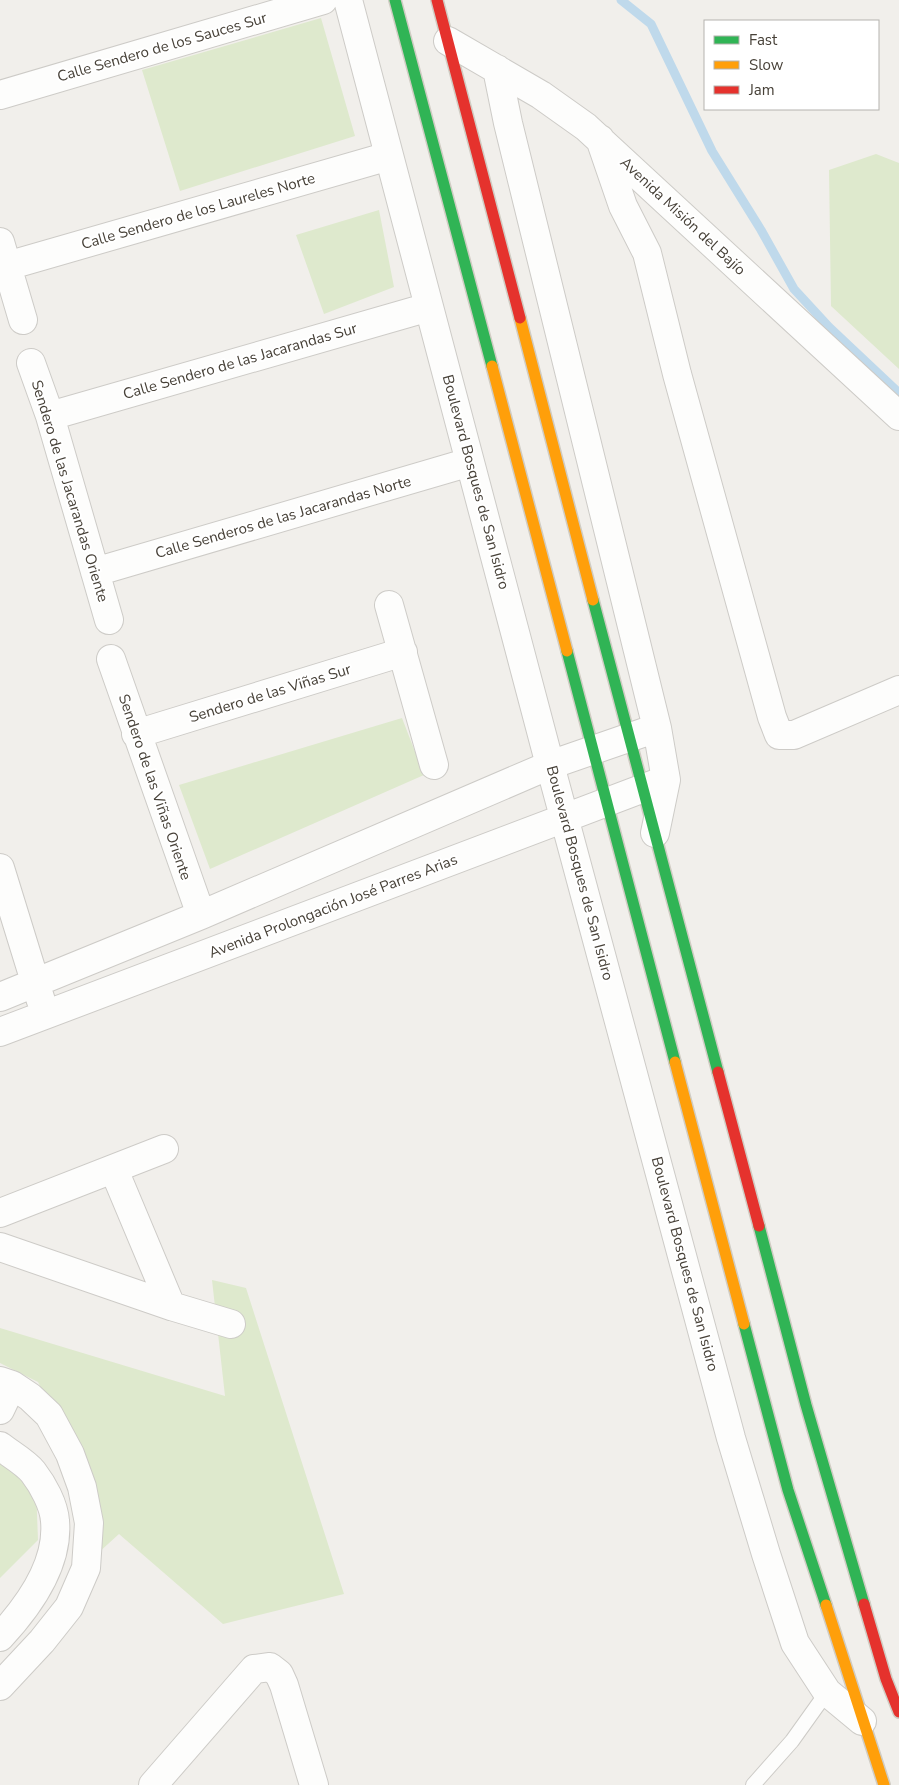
<svg xmlns="http://www.w3.org/2000/svg" width="899" height="1785" viewBox="0 0 899 1785" font-family="'Nunito Sans',sans-serif">
  <style>
    .green { fill: #dee9cd }
    .lines { fill: none; stroke-linecap: round; stroke-linejoin: round }
    .stream { stroke: #bfd9eb; stroke-width: 9 }
    .lane-casing { stroke: #cdcbc7; stroke-width: 16 }
    .street-casing { stroke: #cdcbc7; stroke-width: 30 }
    .fast-casing { stroke: #d0ccc3; stroke-width: 14 }
    .slow-casing { stroke: #d0ccc3; stroke-width: 14 }
    .jam-casing { stroke: #d0ccc3; stroke-width: 14 }
    .lane { stroke: #fdfdfc; stroke-width: 14 }
    .street { stroke: #fdfdfc; stroke-width: 28 }
    .fast { stroke: #30b455; stroke-width: 11 }
    .slow { stroke: #ff9f0a; stroke-width: 11 }
    .jam { stroke: #e5322d; stroke-width: 11 }
    .labels { text-anchor: middle; dominant-baseline: central; stroke-width: 4; stroke-linejoin: round; paint-order: stroke }
    .street-label { font-size: 15px; fill: #474138; stroke: #fff }
  </style>
  <rect width="100%" height="100%" fill="#f1efeb"/>
  <path class="green" d="M321,18L355,136L180,191L142,70Z
    M876,154L899,163V369L831,306L829,170Z
    M379,210L394,287L324,314L296,235Z
    M402,718L424,775L210,869L179,785Z
    M212,1280L246,1288L344,1594L223,1624L119,1534L97,1554L78,1462L38,1382L0,1363V1328L225,1396Z
    M0,1448L36,1488L38,1540L0,1578Z"/>
  <g class="lines">
    <path class="stream" d="M621,0L651,24L712,151L761,230L794,289L829,327L899,393"/>
    <g class="lane-casing">
      <path id="lane" d="M753,1785L792,1741L827,1692"/>
    </g>
    <g class="street-casing">
      <path id="street" d="M348,0L550,765L731,1438L766,1554L795,1643L827,1692L862,1721
        M448,41L541,95L586,127L899,416
        M497,69L508,123L657,728L666,780L655,833
        M0,95L323,0
        M600,139L623,206L647,253L677,374L772,717L779,735H794L899,690
        M0,242L23,320
        M7,266L389,156
        M31,363L50,416L109,620
        M50,416L429,307
        M95,572L470,462
        M389,605L434,765
        M111,659L201,915
        M136,734L403,652
        M0,868L41,1001
        M0,997L201,915L550,765L651,730
        M0,1032L665,780
        M114,1170L171,1306
        M0,1213L164,1149
        M0,1247L171,1306L231,1324
        M0,1381L12,1385L30,1397L49,1415L70,1454L82,1487L89,1523L86,1568L69,1607L42,1641L0,1686
        M0,1410L12,1385
        M0,1446C10,1454 25,1462 33,1472C43,1485 54,1505 55,1521C59,1564 28,1607 0,1637
        M153,1785L254,1669L270,1667L279,1674L284,1685L314,1785"/>
    </g>
    <g class="fast-casing">
      <path id="fast" d="M395,0L492,366
        M593,600L718,1072
        M567,651L675,1062
        M759,1226L806,1405L864,1604
        M744,1324L788,1490L826,1605"/>
    </g>
    <g class="slow-casing">
      <path id="slow" d="M520,318L593,600
        M492,366L567,651
        M675,1062L744,1324
        M826,1605L884,1785"/>
    </g>
    <g class="jam-casing">
      <path id="jam" d="M437,0L520,318
        M718,1072L759,1226
        M864,1604L886,1679L899,1712"/>
    </g>
    <use href="#lane" class="lane"/>
    <use href="#street" class="street"/>
    <use href="#fast" class="fast"/>
    <use href="#slow" class="slow"/>
    <use href="#jam" class="jam"/>
  </g>
  <g class="labels">
    <g class="street-label">
      <text transform="translate(162 47) rotate(-16)">Calle Sendero de los Sauces Sur</text>
      <text transform="translate(198 211) rotate(-16)">Calle Sendero de los Laureles Norte</text>
      <text transform="translate(683 216) rotate(43)">Avenida Misión del Bajío</text>
      <text transform="translate(240 361) rotate(-16)">Calle Sendero de las Jacarandas Sur</text>
      <text transform="translate(476 482) rotate(75)">Boulevard Bosques de San Isidro</text>
      <text transform="translate(70 491) rotate(73)">Sendero de las Jacarandas Oriente</text>
      <text transform="translate(283 517) rotate(-16)">Calle Senderos de las Jacarandas Norte</text>
      <text transform="translate(270 693) rotate(-17)">Sendero de las Viñas Sur</text>
      <text transform="translate(155 787) rotate(71)">Sendero de las Viñas Oriente</text>
      <text transform="translate(580 873) rotate(75)">Boulevard Bosques de San Isidro</text>
      <text transform="translate(333 906) rotate(-21)">Avenida Prolongación José Parres Arias</text>
      <text transform="translate(685 1264) rotate(75)">Boulevard Bosques de San Isidro</text>
    </g>
  </g>
  <rect x="704" y="20" width="175" height="90" fill="#ffffff" stroke="#b5b3af"/>
  <rect x="714" y="36" width="25" height="8" fill="#30b455" stroke="#b5b3af"/>
  <text x="749" y="45" font-size="15" fill="#474138">Fast</text>
  <rect x="714" y="61" width="25" height="8" fill="#ff9f0a" stroke="#b5b3af"/>
  <text x="749" y="70" font-size="15" fill="#474138">Slow</text>
  <rect x="714" y="86" width="25" height="8" fill="#e5322d" stroke="#b5b3af"/>
  <text x="749" y="95" font-size="15" fill="#474138">Jam</text>
</svg>
